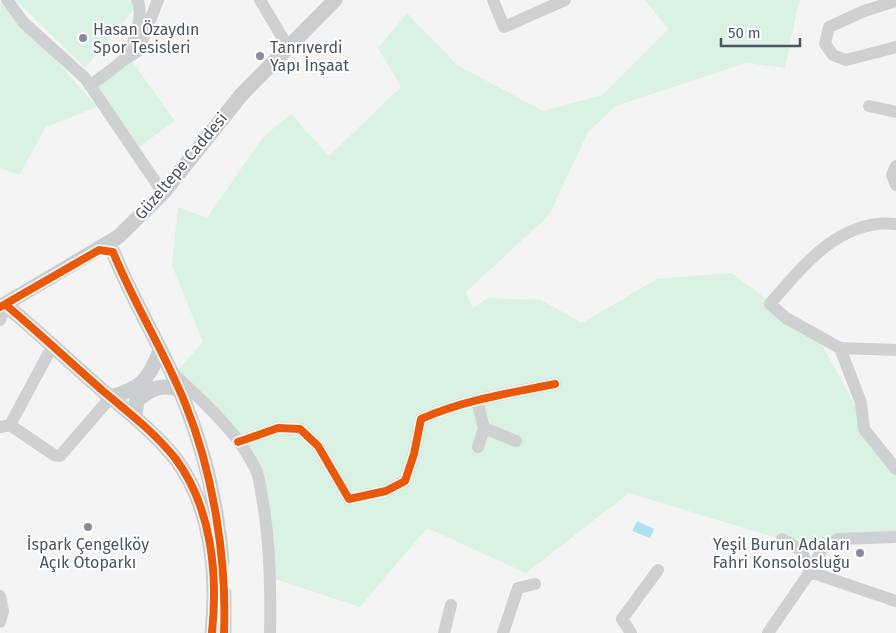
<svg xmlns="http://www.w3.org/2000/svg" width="896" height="633" viewBox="0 0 896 633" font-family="'Fira Sans',sans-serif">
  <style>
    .green { fill: #d9f2e3 }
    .water { fill: #aee2f0 }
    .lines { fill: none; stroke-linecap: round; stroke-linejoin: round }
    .minor { stroke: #ced0d2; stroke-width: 12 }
    .major { stroke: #caced1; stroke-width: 15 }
    .cycleway-casing { stroke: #fff; stroke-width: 11 }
    .cycleway { stroke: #e8590c; stroke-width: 8 }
    .poi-dot { fill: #868d94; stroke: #fff; stroke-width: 2 }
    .labels { text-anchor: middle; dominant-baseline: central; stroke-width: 4; stroke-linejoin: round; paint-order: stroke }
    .poi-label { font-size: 16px; fill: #4a5661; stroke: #fff; text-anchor: start }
    .street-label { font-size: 16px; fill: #4a5661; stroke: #fff }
  </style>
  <rect width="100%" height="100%" fill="#f4f4f4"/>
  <path class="green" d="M16,0H129L136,7L85,68Z
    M645,0H801L798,5L785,68L746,63L616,106L588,132L549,215L466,292L473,308L488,298L541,300L582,323L657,279L732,273L819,339L885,461L896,467V535L797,544L629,493L526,573L427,528L360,607L266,576L258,464L177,371L203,342L172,265L178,207L207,218L263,137L291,114L329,156L401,87L378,48L407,13L457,65L543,111L602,95L668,29Z
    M0,3L43,45L97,107L46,127L19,175L0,168Z
    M131,60L175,121L139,147L95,86Z"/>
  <path class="water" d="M637,521L654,529L650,538L632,531Z"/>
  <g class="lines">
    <path class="minor" d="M7,0L24,23L85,78L163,193
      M260,0L288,47
      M493,0L504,27L565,0
      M896,1L864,11L829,27L825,44L833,55L846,60L896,47
      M123,60L138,51L158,0
      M90,86C100,77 115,69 124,59C133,49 145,12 137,0
      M869,106L896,112
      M896,166L892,175L896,185
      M896,224C841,218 803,265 770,304L786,318L840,348L896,350
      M0,320L6,305
      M840,348L861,403L864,429L896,469
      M175,375C204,403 238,432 256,470C259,476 260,485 261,492C270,537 271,587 270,633
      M477,401L484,428L478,447
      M10,425L53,345
      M0,427L10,425L54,455L60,456L111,397
      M484,428L516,441
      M238,442L278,428L300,429L318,446L349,499L386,491L405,481L414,454L421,419C463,400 510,393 555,384
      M782,539L801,550L810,572L896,601
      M0,596L3,611L0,622
      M444,633L451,605
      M503,633L518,588L535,584
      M631,633L622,619L658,570
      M768,633L810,572L824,546L838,539L896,537"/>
    <path class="major" d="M113,252C134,304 165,352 185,403C205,453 218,509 222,562
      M6,305C39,333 70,362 103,391C128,412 154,432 175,458C212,507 218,575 212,633
      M0,307L118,237L163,193L242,94L335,0
      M111,397C142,388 148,380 160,351
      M135,416L137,400C151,389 160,384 178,389
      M224,593V633"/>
    <g class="cycleway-casing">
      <path id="cycleway" d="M6,305C39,333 70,362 103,391C128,412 154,432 175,458C212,507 218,575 212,633
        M0,307L99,250L113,252C134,304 164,351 185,403C213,472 227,559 224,633
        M238,442L278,428L300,429L318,446L349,499L386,491L405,481L414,454L421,419C463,400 510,393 555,384"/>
    </g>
    <use href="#cycleway" class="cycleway"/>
  </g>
  <g class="poi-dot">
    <circle cx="83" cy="38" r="5"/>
    <circle cx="260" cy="56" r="5"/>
    <circle cx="88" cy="527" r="5"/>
    <circle cx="860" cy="553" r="5"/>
  </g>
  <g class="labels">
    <g class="poi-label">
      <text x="93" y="29">Hasan Özaydın<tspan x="93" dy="18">Spor Tesisleri</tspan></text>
      <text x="270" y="47">Tanrıverdi<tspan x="270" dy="18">Yapı İnşaat</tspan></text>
      <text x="88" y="544" text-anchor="middle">İspark Çengelköy<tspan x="88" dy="18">Açık Otoparkı</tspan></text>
      <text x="850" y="544" text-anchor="end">Yeşil Burun Adaları<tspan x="850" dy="18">Fahri Konsolosluğu</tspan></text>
    </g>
    <g class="street-label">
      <text transform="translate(181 166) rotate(-50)">Güzeltepe Caddesi</text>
    </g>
  </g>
  <path d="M721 38v8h79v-8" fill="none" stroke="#4a5661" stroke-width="2.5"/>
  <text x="728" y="38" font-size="15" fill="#4a5661" stroke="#ffffff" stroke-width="4" paint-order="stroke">50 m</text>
</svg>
